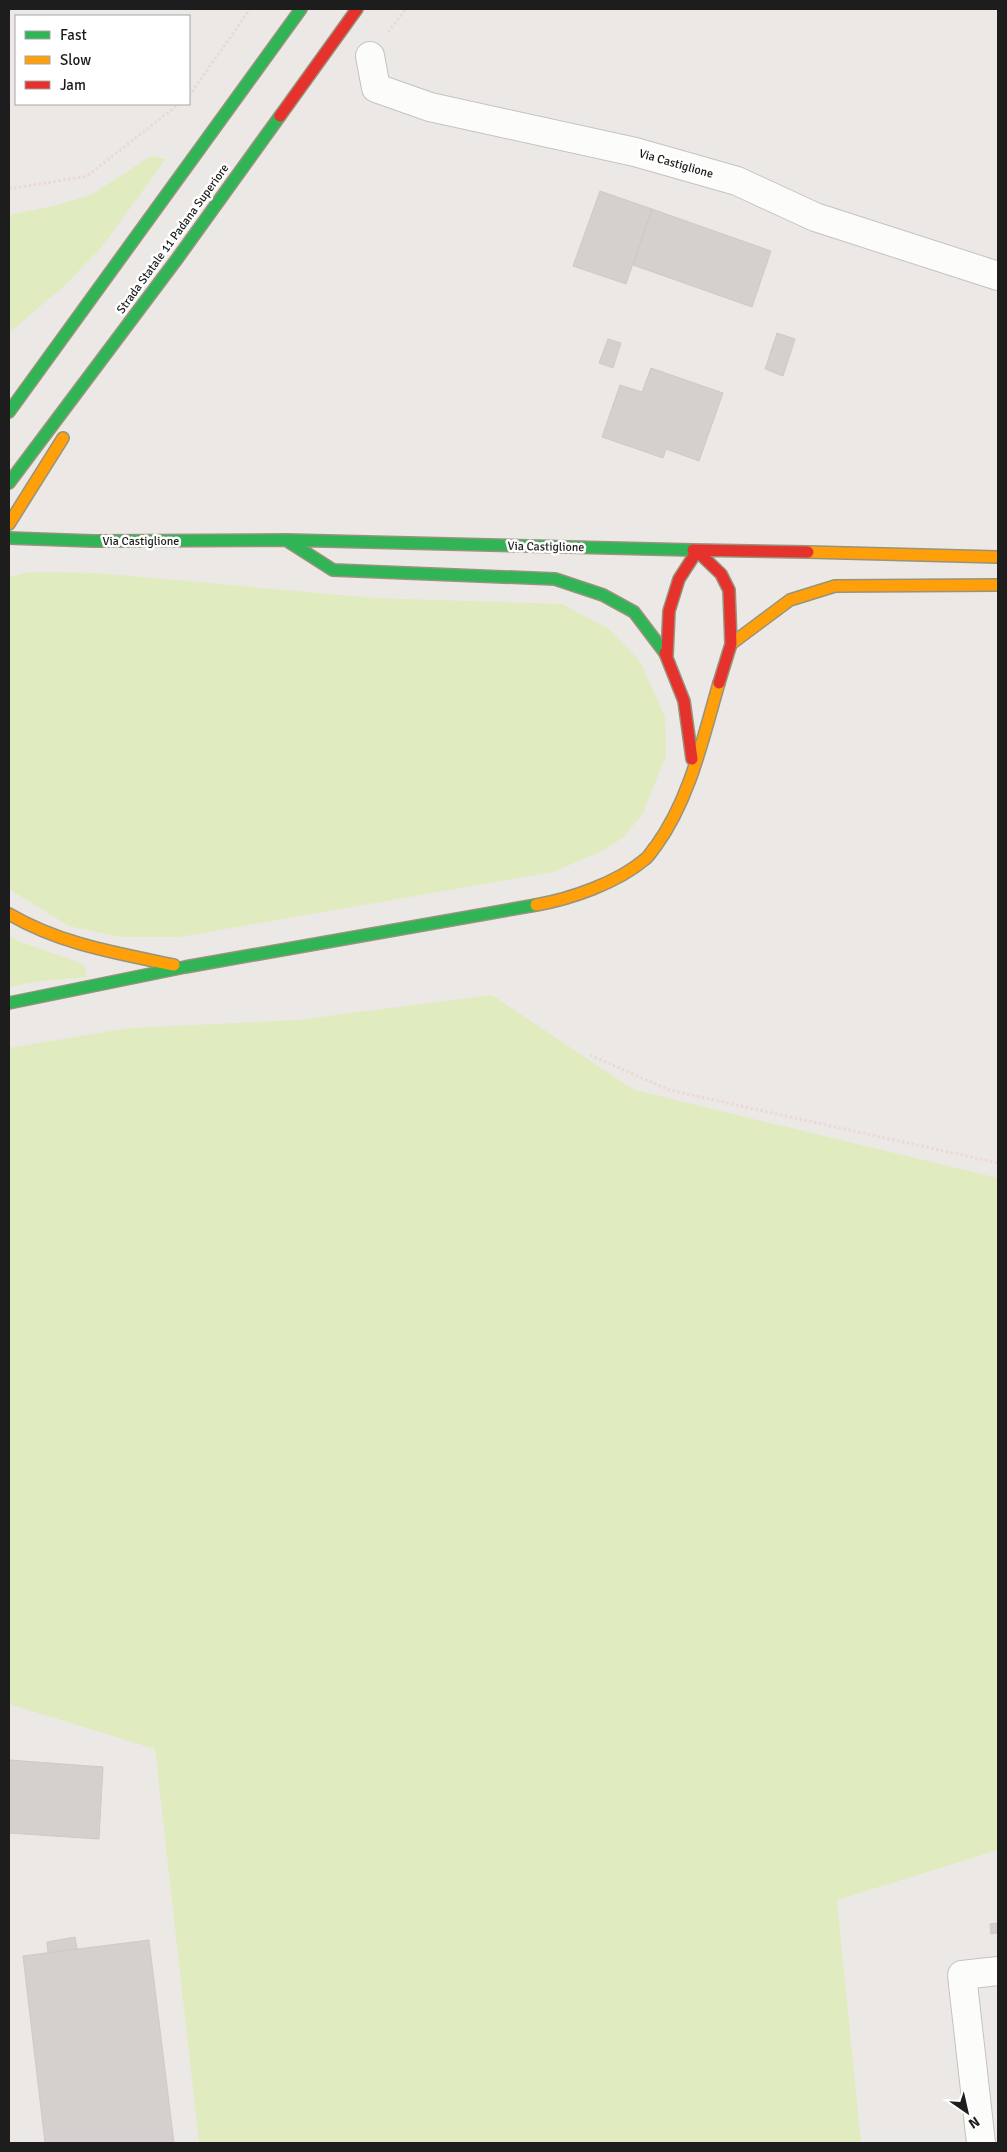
<svg xmlns="http://www.w3.org/2000/svg" width="1007" height="2152" viewBox="0 0 1007 2152" font-family="Signika,sans-serif">
  <style>
    .grass { fill: #e0ecc0 }
    .building { fill: #d5d0cd; stroke: #d0c9c6 }
    .lines { fill: none; stroke-linecap: round; stroke-linejoin: round }
    .street-casing { stroke: #c4c3c1; stroke-width: 30 }
    .fast-casing { stroke: #97937c; stroke-width: 14 }
    .slow-casing { stroke: #97937c; stroke-width: 14 }
    .jam-casing { stroke: #97937c; stroke-width: 14 }
    .path { stroke: #ebd8d9; stroke-width: 3; stroke-dasharray: 2.5 2.5; stroke-linecap: butt }
    .street { stroke: #fcfcfb; stroke-width: 28 }
    .fast { stroke: #30b455; stroke-width: 11 }
    .slow { stroke: #ff9f0a; stroke-width: 11 }
    .jam { stroke: #e5322d; stroke-width: 11 }
    .labels { text-anchor: middle; dominant-baseline: central; stroke-width: 5; stroke-linejoin: round; paint-order: stroke }
    .street-label { font-size: 12px; fill: #1d1d1d; stroke: #fff }
  </style>
  <rect width="100%" height="100%" fill="#ece8e5"/>
  <path class="grass" d="M151,156L166,159L100,249L64,286L9,333V215L57,205L91,195Z
    M30,572L97,573L374,598L562,604L609,629L640,661L665,717L666,756L643,813L624,837L600,852L553,872L180,937H120L69,926L9,889V577Z
    M9,935L18,941L84,964L87,977L40,981L9,987Z
    M492,995L634,1090L998,1178V1850L837,1900L861,2143H199L155,1749L9,1704V1048L129,1028L297,1020Z"/>
  <path class="building" d="M600,191L652,209L626,284L573,266Z
    M652,209L771,251L752,307L633,265Z
    M777,333L795,339L783,376L765,369Z
    M608,339L621,343L613,368L599,363Z
    M651,368L723,393L699,461L666,449L663,458L602,437L620,385L642,392Z
    M9,1760L103,1767L99,1839L9,1833Z
    M998,1923V1933L991,1934L990,1924Z
    M75,1937L77,1949L48,1953L47,1942Z
    M149,1940L174,2143H45L23,1956Z"/>
  <g class="lines">
    <g class="street-casing">
      <path id="street" d="M370,56L376,88L430,107L635,152L737,181L815,217L998,276
        M981,2143L962,1975L998,1971"/>
    </g>
    <g class="fast-casing">
      <path id="fast" d="M9,412L301,9
        M9,483L177,259L280,116
        M9,538L93,541L286,540L693,550
        M286,540L333,570L555,579L603,595L634,612L665,653
        M9,1003L185,967L536,905"/>
    </g>
    <g class="slow-casing">
      <path id="slow" d="M9,524L63,438
        M808,552L998,557
        M731,644L790,600L835,586L998,585
        M536,905C570,899 617,883 644,860C649,857 652,850 656,846C690,799 703,738 719,683
        M9,914C60,944 116,953 174,965"/>
    </g>
    <g class="jam-casing">
      <path id="jam" d="M280,116L357,9
        M693,550L808,552
        M665,653L684,701L692,759
        M667,656L669,611L679,579L697,551L721,574L729,590L731,644L719,683"/>
    </g>
    <path class="path" d="M388,32L406,9
      M189,96L250,9
      M9,189L87,176L179,104
      M590,1055L669,1090L998,1163"/>
    <use href="#street" class="street"/>
    <use href="#fast" class="fast"/>
    <use href="#slow" class="slow"/>
    <use href="#jam" class="jam"/>
  </g>
  <g class="labels">
    <g class="street-label">
      <text transform="translate(676 164) rotate(16)">Via Castiglione</text>
      <text transform="translate(173 239) rotate(-54)">Strada Statale 11 Padana Superiore</text>
      <text x="141" y="541">Via Castiglione</text>
      <text transform="translate(546 547) rotate(1)">Via Castiglione</text>
    </g>
  </g>
  <rect width="1007" height="2152" fill="none" stroke="#1d1d1d" stroke-width="20"/>
  <rect x="15" y="15" width="175" height="90" fill="#ffffff" stroke="#a5a5a5"/>
  <rect x="25" y="31" width="25" height="8" fill="#30b455" stroke="#a5a5a5"/>
  <text x="60" y="40" font-size="15" fill="#1d1d1d">Fast</text>
  <rect x="25" y="56" width="25" height="8" fill="#ff9f0a" stroke="#a5a5a5"/>
  <text x="60" y="65" font-size="15" fill="#1d1d1d">Slow</text>
  <rect x="25" y="81" width="25" height="8" fill="#e5322d" stroke="#a5a5a5"/>
  <text x="60" y="90" font-size="15" fill="#1d1d1d">Jam</text>
  <g transform="translate(967 2112) rotate(146)" stroke="#ffffff" stroke-width="4" paint-order="stroke">
  <path d="M0-4L9 19L0 12L-9 19Z" fill="#1d1d1d"/>
  <text y="-8" font-size="14" font-weight="bold" text-anchor="middle" fill="#1d1d1d">N</text>
  </g>
</svg>
